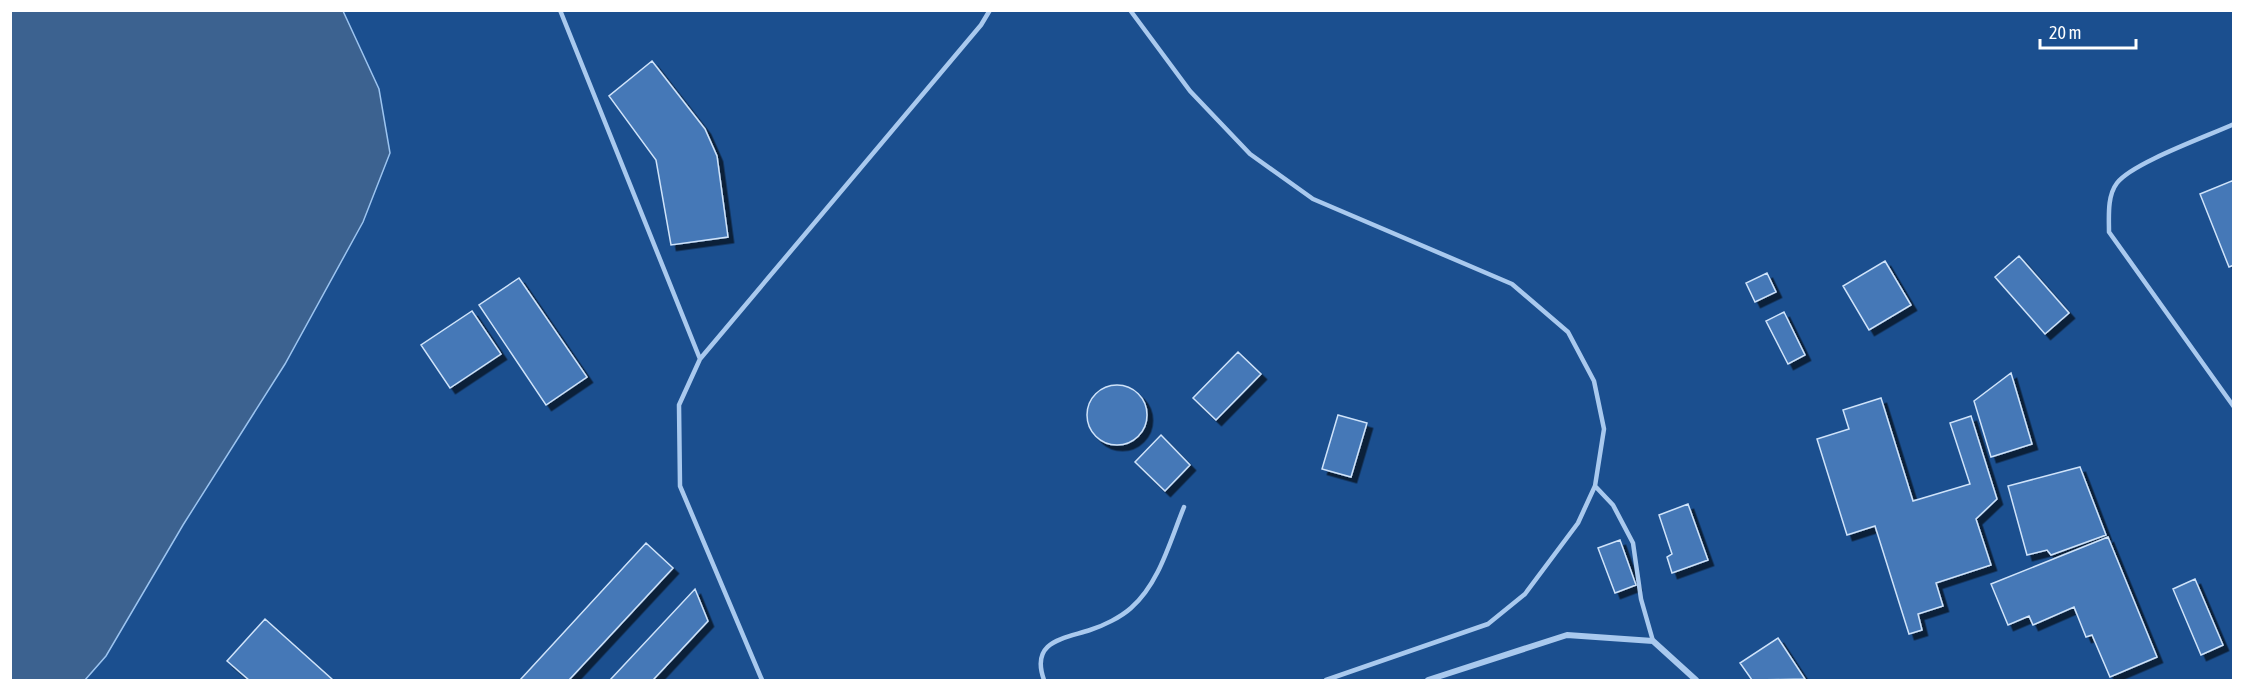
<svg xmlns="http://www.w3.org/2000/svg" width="2244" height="691" viewBox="0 0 2244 691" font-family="'Asap Condensed',sans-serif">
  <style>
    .water { fill: #3c6290; stroke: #9cc4f0; stroke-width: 1.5 }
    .building { fill: #4478b7; stroke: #cfe3fa; stroke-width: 1.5; filter: url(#shadow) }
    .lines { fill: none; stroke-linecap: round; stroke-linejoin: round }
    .service { stroke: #a9c9ee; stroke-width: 4.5 }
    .minor { stroke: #a9c9ee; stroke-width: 6 }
  </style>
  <defs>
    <filter id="shadow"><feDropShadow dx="5.5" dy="5.5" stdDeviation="0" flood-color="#0009"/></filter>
  </defs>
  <rect width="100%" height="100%" fill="#1b4f8f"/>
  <path class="water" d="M10,11H343L379,89L390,153L363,222L285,364L183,525L106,656L85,680H11Z"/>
  <path class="building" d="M652,61L705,129L717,156L728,237L671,245L656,160L609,96Z
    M2234,180V265L2229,267L2200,194Z
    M2019,256L2069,313L2045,334L1995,277Z
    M1885,261L1911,305L1869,330L1843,286Z
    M1767,273L1776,292L1755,302L1746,283Z
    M519,278L587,377L546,405L479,305Z
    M472,311L501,354L450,388L421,345Z
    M1784,312L1805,355L1788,364L1766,321Z
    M1238,352L1261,374L1216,420L1193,398Z
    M2011,373L2032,444L1991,457L1974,401Z
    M1087 415a30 30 0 1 1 60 0a30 30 0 1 1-60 0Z
    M1881,398L1913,501L1970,484L1950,423L1971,416L1997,499L1976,519L1991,565L1936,583L1943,606L1918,614L1922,630L1909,634L1875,526L1847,535L1817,439L1849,429L1843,410Z
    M1338,415L1367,423L1351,477L1322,469Z
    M1161,435L1190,465L1165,491L1135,462Z
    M2080,467L2106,535L2051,555L2047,550L2027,555L2008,486Z
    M1688,504L1708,560L1672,573L1667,557L1672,554L1659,515Z
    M2108,537L2157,657L2110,677L2092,635L2086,637L2074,607L2033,625L2029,616L2008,625L1991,584Z
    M1620,540L1636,585L1615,593L1598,548Z
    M646,543L673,568L569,680H520Z
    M2195,579L2223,645L2201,655L2173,589Z
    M695,589L708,621L653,680H610Z
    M265,619L333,680H249L227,661Z
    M1778,638L1805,679L1752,680L1740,663Z"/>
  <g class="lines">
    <path class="service" d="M560,10L700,359
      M1130,10L1190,91L1250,154L1313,199L1512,284L1568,332L1594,381L1604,429L1595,486L1578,523L1525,594L1488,624L1326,680
      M2234,124C2208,136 2132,163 2117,183C2107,196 2109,217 2109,232L2234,407
      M1595,486L1613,505L1633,543L1641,599L1653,641
      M762,680L680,486L679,405L700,359L981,25L990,10
      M1044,680C1030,641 1063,639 1090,630C1103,626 1121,617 1131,608C1159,584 1170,541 1184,507"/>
    <path class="minor" d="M1428,680L1567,635L1653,641L1696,680"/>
  </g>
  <rect width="2244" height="691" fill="none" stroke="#ffffff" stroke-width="24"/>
  <path d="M2040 39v9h96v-9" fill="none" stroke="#ffffff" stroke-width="3"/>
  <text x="2049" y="39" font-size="18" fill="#ffffff" stroke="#1b4f8f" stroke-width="4.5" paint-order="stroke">20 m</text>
</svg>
